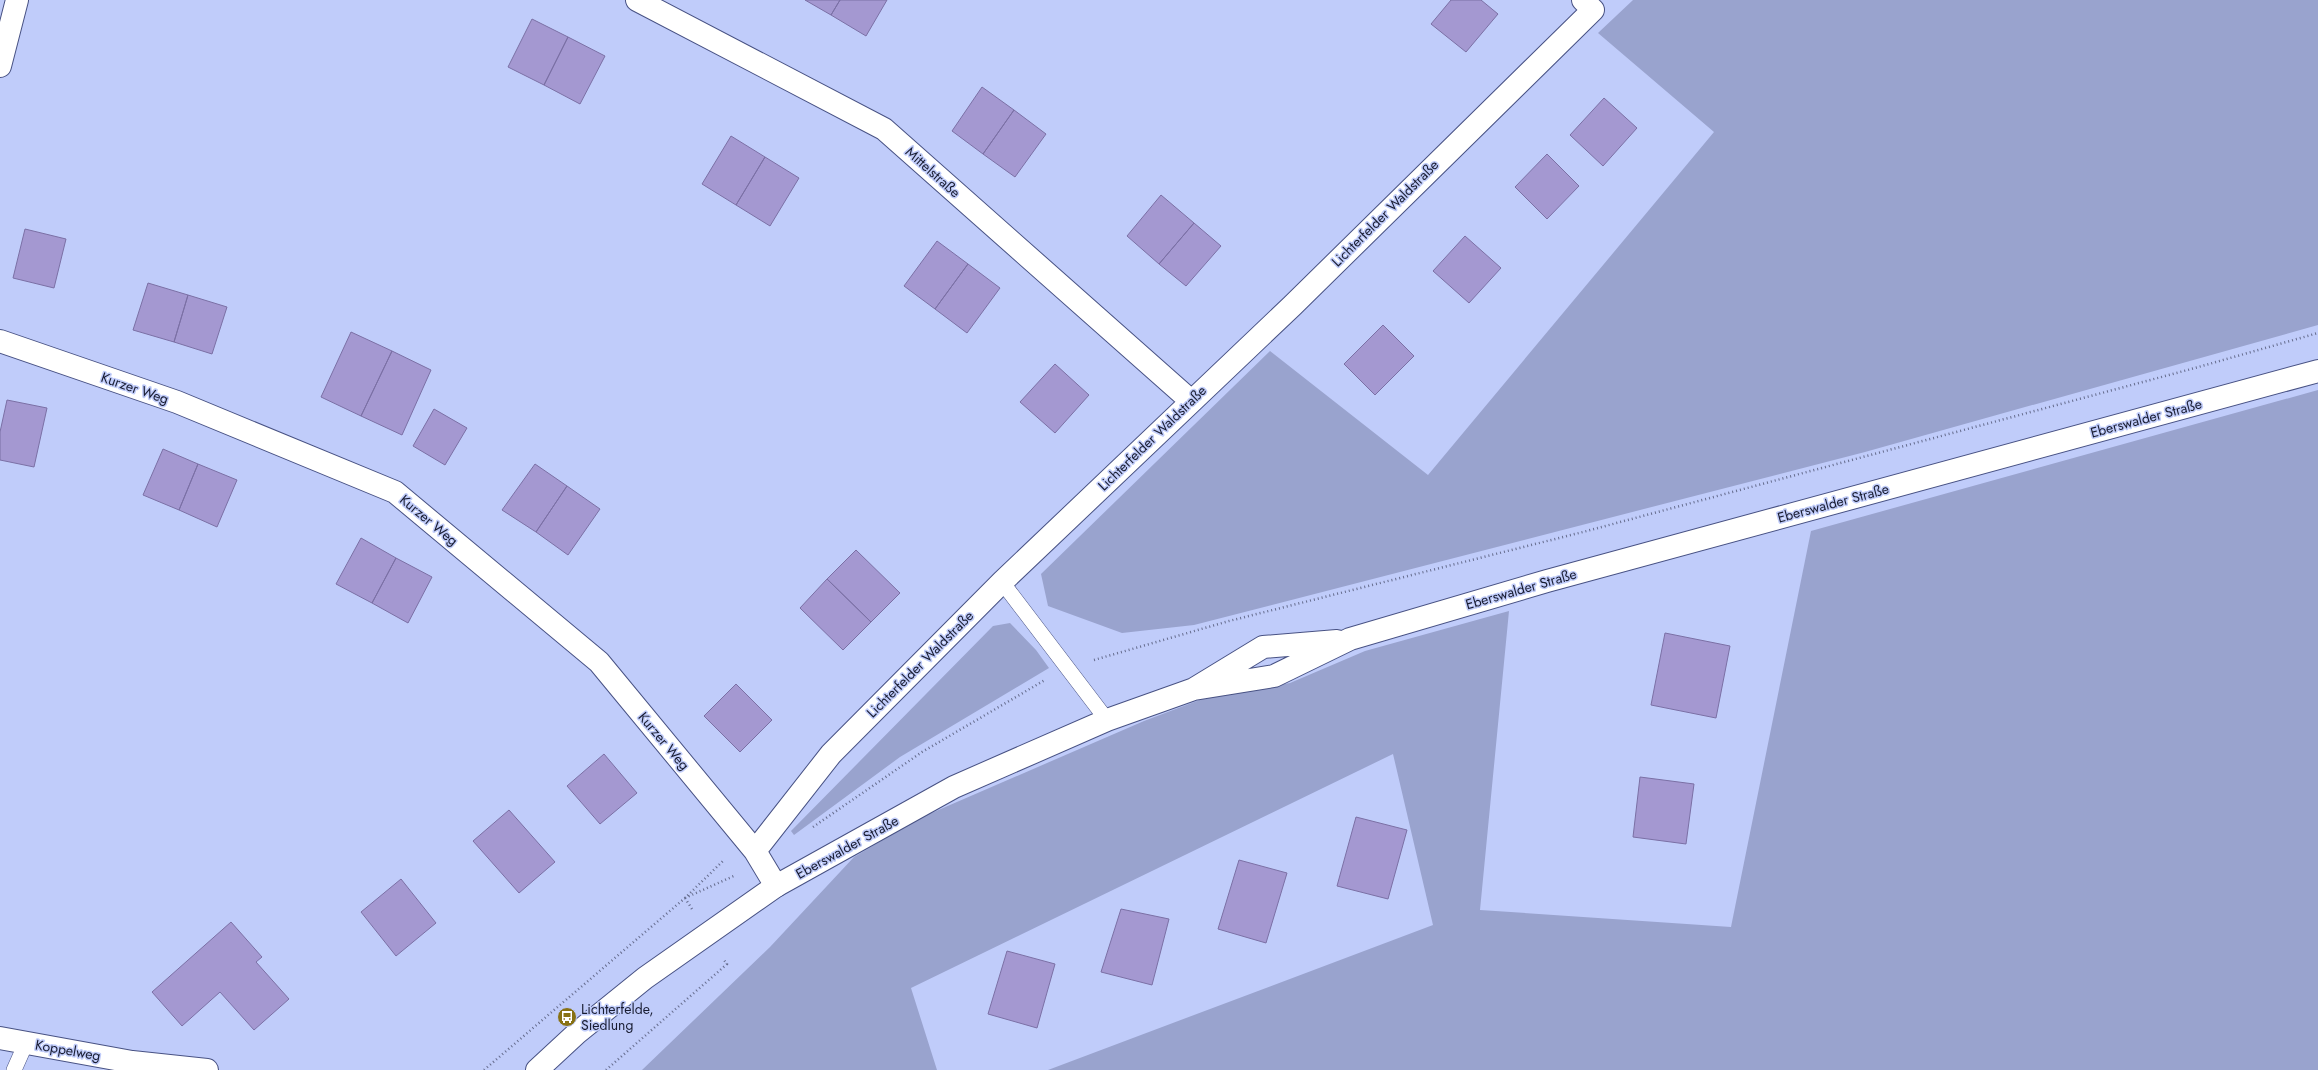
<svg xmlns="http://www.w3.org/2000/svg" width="2318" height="1070" viewBox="0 0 2318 1070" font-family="Jost,sans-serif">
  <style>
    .green { fill: #99a3ce }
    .building { fill: #a498d1; stroke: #7b70a5 }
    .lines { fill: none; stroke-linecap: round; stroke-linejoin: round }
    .lane-casing { stroke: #485284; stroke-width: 16 }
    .street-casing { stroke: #485284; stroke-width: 24 }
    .secondary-casing { stroke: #485284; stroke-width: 24 }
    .path { stroke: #656c8d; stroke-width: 2.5; stroke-dasharray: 1 3; stroke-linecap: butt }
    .lane { stroke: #fff; stroke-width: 15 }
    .street { stroke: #fff; stroke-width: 22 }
    .secondary { stroke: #fff; stroke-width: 22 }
    .labels { text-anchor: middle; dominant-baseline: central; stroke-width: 3; stroke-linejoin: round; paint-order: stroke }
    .street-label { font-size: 14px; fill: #181c31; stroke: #c0ccfa }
    .poi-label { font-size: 14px; fill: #181c31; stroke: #c0ccfa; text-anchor: start }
  </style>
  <rect width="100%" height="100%" fill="#c0ccfa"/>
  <path class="green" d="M1633,0H2318V325L1865,452L1194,625L1122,633L1048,606L1041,574L1270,351L1428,475L1714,132L1598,33Z
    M2318,390V1070H1048L1433,925L1393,754L911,988L937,1070H642L770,947L854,857L920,818L1144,721L1210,696L1290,683L1365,651L1509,611L1480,910L1731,927L1811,531Z
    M1010,623L1036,650L1049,668L900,757L794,835L791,831L993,626Z"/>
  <path class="building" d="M805,0H840L831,15Z
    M840,0H887L866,36L831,15Z
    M1451,0H1481L1498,14L1466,52L1431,24Z
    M532,19L568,37L544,85L508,67Z
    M568,37L605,56L580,104L544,85Z
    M982,87L1014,110L983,154L952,131Z
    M1604,98L1637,128L1603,166L1570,135Z
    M1014,110L1046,134L1015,177L983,154Z
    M731,136L765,157L736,205L702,184Z
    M1547,154L1579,186L1547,219L1515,187Z
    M765,157L799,178L770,226L736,205Z
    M1161,195L1194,223L1159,264L1127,236Z
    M1194,223L1221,246L1186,286L1159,264Z
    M25,229L66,239L54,288L13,278Z
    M1465,236L1501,268L1469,303L1433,271Z
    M937,241L968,264L935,309L904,286Z
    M968,264L1000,288L967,333L935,309Z
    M148,283L188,295L174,342L133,330Z
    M188,295L227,307L212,354L174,342Z
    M1383,325L1414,356L1375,395L1344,364Z
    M351,332L392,351L361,416L321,397Z
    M392,351L431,370L402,435L361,416Z
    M1055,364L1089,395L1055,433L1020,402Z
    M7,400L47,408L34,467L0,460V432Z
    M434,409L467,428L445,465L413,446Z
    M163,449L198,464L179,510L143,495Z
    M198,464L237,480L217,527L179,510Z
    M535,464L567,486L536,532L502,510Z
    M567,486L600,509L568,555L536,532Z
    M361,538L396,558L372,603L336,584Z
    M856,550L900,593L871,622L827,579Z
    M396,558L432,577L408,623L372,603Z
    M827,579L871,622L843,650L800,608Z
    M1665,633L1730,646L1716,718L1651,705Z
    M736,684L772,720L740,752L704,716Z
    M604,754L637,793L600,824L567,786Z
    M1640,777L1694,784L1686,844L1633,837Z
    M509,810L555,862L519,893L473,841Z
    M1356,817L1407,830L1388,899L1337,886Z
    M1239,860L1287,873L1266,943L1218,929Z
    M401,879L436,923L396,956L361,912Z
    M1121,909L1169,919L1152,985L1101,972Z
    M231,922L262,957L256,962L289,999L254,1030L220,992L182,1026L152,992Z
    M1007,951L1055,964L1037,1028L988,1014Z"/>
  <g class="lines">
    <g class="lane-casing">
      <path id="lane" d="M1002,582L1107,720
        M14,1070L26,1043"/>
    </g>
    <g class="street-casing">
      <path id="street" d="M637,0L884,129L1191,401
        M0,66L17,0
        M0,341L177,402L395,492L599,662L755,851
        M776,886L755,851L831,754L1002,582L1292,306L1593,10L1583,0
        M0,1038L132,1062L207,1070"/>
    </g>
    <g class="secondary-casing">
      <path id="secondary" d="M1194,689L1274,676L1350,639L1547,581L2318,371
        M537,1070L577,1033L645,978L776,886L954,787L1107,720L1194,689L1263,647L1337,641"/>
    </g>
    <path class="path" d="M1094,660L1229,621L1583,532L2195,368L2318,333
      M813,827L922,752L1045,680
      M685,898L736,875
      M685,898L692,909
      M484,1070L685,898L724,860
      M606,1070L727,964L723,959"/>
    <use href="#lane" class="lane"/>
    <use href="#street" class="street"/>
    <use href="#secondary" class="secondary"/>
  </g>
  <defs>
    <g id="bus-disc" transform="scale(1)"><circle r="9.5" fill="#887113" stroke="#c0ccfa"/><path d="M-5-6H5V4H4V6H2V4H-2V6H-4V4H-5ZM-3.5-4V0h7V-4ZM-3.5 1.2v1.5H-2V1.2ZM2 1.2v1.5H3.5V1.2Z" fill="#fff"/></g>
  </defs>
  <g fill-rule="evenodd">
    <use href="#bus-disc" x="567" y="1017"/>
  </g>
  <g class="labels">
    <g class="street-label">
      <text transform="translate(933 172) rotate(42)">Mittelstraße</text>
      <text transform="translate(1385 213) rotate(-45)">Lichterfelder Waldstraße</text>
      <text transform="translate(135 388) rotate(19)">Kurzer Weg</text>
      <text transform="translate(2146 418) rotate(-15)">Eberswalder Straße</text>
      <text transform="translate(1152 438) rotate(-44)">Lichterfelder Waldstraße</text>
      <text transform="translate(1833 503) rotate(-15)">Eberswalder Straße</text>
      <text transform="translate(429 520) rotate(40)">Kurzer Weg</text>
      <text transform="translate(1521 589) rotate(-16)">Eberswalder Straße</text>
      <text transform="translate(920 664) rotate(-45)">Lichterfelder Waldstraße</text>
      <text transform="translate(664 741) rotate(50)">Kurzer Weg</text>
      <text transform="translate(847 847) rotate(-29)">Eberswalder Straße</text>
      <text transform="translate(68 1050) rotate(10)">Koppelweg</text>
    </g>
    <g class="poi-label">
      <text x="581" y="1009">Lichterfelde,<tspan x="581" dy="16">Siedlung</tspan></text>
    </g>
  </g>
</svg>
